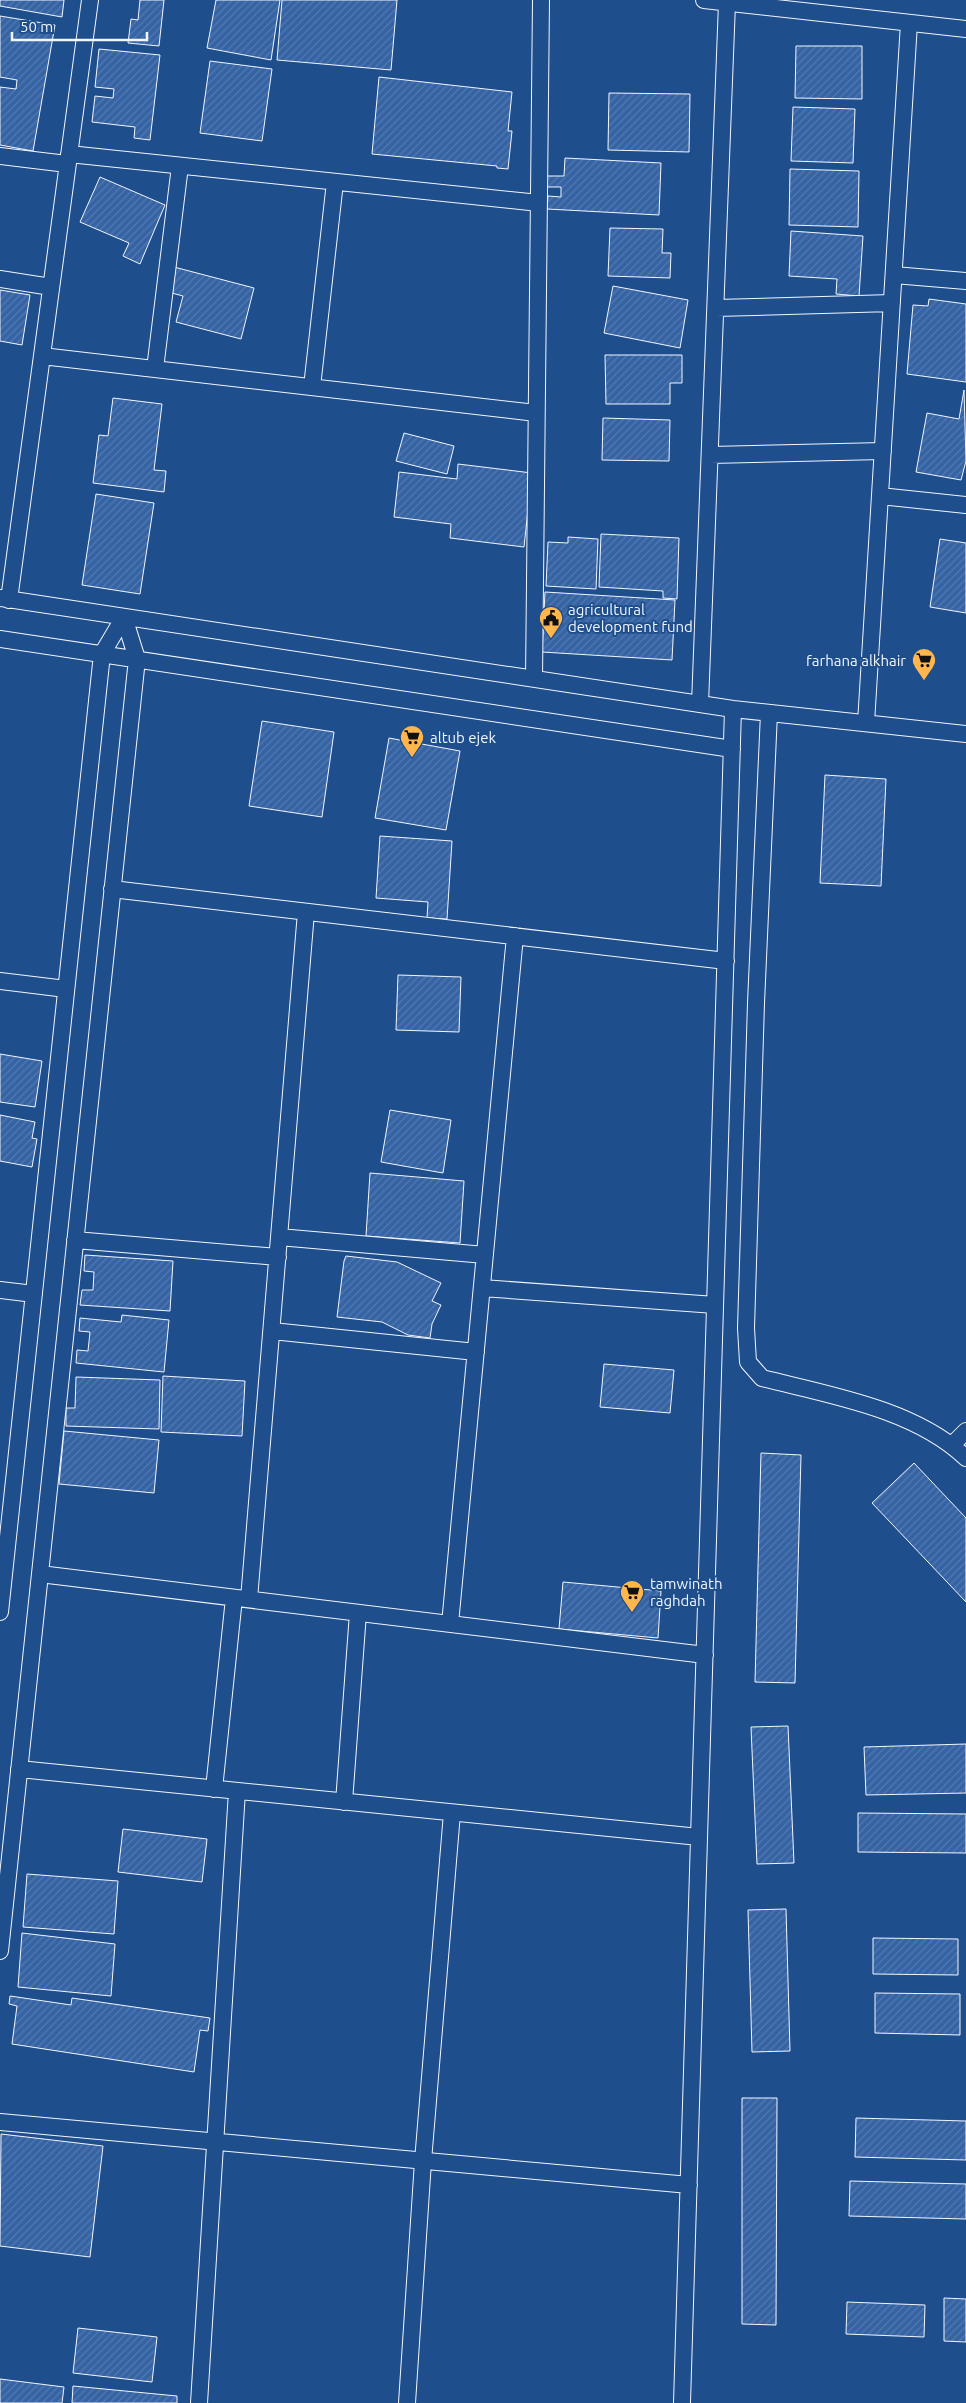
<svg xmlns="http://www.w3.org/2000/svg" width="966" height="2403" viewBox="0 0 966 2403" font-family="Ubuntu,sans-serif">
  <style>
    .building { fill: url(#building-hatch); stroke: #f2f6ff }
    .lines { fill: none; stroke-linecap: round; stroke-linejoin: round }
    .street-casing { stroke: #f2f6ff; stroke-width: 18 }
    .street { stroke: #1f4e8c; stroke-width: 16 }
    .labels { text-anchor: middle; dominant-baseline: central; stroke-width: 4; stroke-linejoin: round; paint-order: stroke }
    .poi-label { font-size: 15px; fill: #f2f6ff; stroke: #1f4e8c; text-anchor: start }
  </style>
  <defs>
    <pattern id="building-hatch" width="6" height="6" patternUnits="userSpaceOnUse" patternTransform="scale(1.25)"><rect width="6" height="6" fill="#3563a3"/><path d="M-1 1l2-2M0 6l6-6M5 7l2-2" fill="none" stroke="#537ab1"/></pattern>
  </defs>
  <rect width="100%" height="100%" fill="#1f4e8c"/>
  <path class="building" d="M0,0H64L62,17L0,6Z
    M140,0H164L159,46L128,43L131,19L138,20Z
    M216,0H280L271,60L207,48Z
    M282,0H397L391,70L277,60Z
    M0,16L55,25L33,151L0,145V87L16,89L17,80L0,77Z
    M796,46H862V99L795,98Z
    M99,49L160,55L150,140L134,138L135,127L92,122L95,96L113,98L114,89L95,87Z
    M210,61L272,69L262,141L200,133Z
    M379,77L512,92L508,131H512L508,169L497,168V166L372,154Z
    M609,93L690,94L689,152L608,150Z
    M793,107L855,109L853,163L791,161Z
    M565,158L661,163L659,215L547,209L548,196L561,197V187H546L547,176H564Z
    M790,169L859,171L858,227L789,225Z
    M100,177L165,205L140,264L123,256L129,243L80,222Z
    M610,228L663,229L662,253H671L670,278L608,276Z
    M791,231L863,236L859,296L836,294L837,279L789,276Z
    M174,267L254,288L241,339L176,322L183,296L168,292Z
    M613,286L688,300L680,348L604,333Z
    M0,290L30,295L22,345L0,341Z
    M929,299L966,304V382L907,374L913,305L928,306Z
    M605,355H682V383H670V404H606Z
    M964,390L966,461L961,480L916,472L927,413L959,419Z
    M113,398L162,404L154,470L166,471L164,492L93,483L99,435L108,436Z
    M603,418L670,420L669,461L602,460Z
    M404,433L454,446L447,474L396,461Z
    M458,464L532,473L524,547L450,538L451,524L394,517L399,472L457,479Z
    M96,494L154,503L140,594L82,585Z
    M601,534L679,538L677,599L663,598V591L599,587Z
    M568,537L598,539L596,589L546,586L548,542L568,543Z
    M940,539L966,543V613L930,607Z
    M545,592L675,600L672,660L542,652Z
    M262,721L334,732L322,817L249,806Z
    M389,738L460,751L446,830L375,818Z
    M825,775L886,779L881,886L820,883Z
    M380,836L452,841L447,919L427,918L428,902L376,898Z
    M398,975L461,977L459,1032L396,1030Z
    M0,1054L42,1061L35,1107L0,1102Z
    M390,1110L451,1120L443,1173L381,1162Z
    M0,1115L35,1122L32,1138L37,1139L32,1167L0,1161Z
    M370,1173L464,1181L460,1243L366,1236Z
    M85,1255L173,1261L170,1311L80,1305L82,1290H93L94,1272L84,1271Z
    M346,1256L397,1262L441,1283L432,1301L441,1305L432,1324L430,1338L408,1335L382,1322L337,1317L344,1261Z
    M122,1315L169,1320L164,1372L76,1363L77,1350L88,1351L90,1332L79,1331L80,1318L121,1322Z
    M604,1364L674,1370L670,1413L600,1407Z
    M163,1376L245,1381L242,1436L161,1432Z
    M76,1377L160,1380L159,1429L66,1426V1408H75Z
    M64,1431L159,1440L154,1493L59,1484Z
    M761,1453L801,1455L795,1683L755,1682Z
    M914,1463L966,1518V1602L872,1503Z
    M563,1582L661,1591L658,1638L559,1629Z
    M788,1726L794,1863L757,1864L751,1727Z
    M966,1744V1793L866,1795L864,1747Z
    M858,1813L966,1814V1853L858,1852Z
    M123,1829L207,1839L202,1882L118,1872Z
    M27,1874L118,1881L114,1934L23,1927Z
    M786,1909L790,2051L752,2052L748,1910Z
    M22,1933L115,1944L111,1996L18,1987Z
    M873,1938L958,1939V1975L873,1974Z
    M875,1993L960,1994V2035L875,2033Z
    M10,1996L71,2005L72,1998L210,2018L208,2031L200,2030L194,2072L12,2044L17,2006L9,2004Z
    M742,2098H777L776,2325L742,2324Z
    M856,2118L966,2121V2160L855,2157Z
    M1,2134L103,2146L90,2257L0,2246Z
    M850,2181L966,2184V2219L849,2216Z
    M944,2298L966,2299V2342L944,2341Z
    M847,2302L925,2305L924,2337L846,2334Z
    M78,2328L157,2337L152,2382L73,2373Z
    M0,2379L64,2387L62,2403H0Z
    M73,2386L177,2396V2403H72Z"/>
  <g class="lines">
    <g class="street-casing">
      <path id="street" d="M704,0L966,29
        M69,154L539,203
        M0,156L67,164
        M894,275L966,281
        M0,279L51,287
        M716,308L892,303
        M42,356L536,413
        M155,369L180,166
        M312,387L335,182
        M710,455L883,451
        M880,496L966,505
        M0,598L733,709L966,734
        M9,600L90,0
        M0,639L732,749
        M534,679L541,0
        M700,704L727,3
        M769,713L756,1003L746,1328L748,1362L762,1378C829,1395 915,1409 966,1458
        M866,723L909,23
        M112,889L726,961
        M0,981L66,989
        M279,1237L485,1255
        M75,1240L278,1257
        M482,1288L715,1305
        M0,1290L34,1294
        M272,1331L476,1352
        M952,1445L966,1431
        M40,1574L705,1655
        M249,1599L306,912
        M0,1612L102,654L124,617L137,659L0,1951
        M450,1624L515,936
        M19,1769L699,1837
        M214,1789L234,1598
        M344,1802L358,1613
        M0,2122L689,2185
        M199,2403L237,1791
        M407,2403L423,2161L452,1813
        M682,2403L733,709"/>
    </g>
    <use href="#street" class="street"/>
  </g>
  <defs>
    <g id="civic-pin" transform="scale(1.25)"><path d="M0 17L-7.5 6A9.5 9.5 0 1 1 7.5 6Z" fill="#ffb74d" stroke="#1f4e8c"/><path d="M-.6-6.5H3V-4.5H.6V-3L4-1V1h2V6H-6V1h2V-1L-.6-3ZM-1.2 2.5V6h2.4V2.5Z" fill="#111"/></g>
    <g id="supermarket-pin" transform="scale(1.25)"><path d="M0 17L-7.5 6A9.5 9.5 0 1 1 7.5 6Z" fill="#ffb74d" stroke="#1f4e8c"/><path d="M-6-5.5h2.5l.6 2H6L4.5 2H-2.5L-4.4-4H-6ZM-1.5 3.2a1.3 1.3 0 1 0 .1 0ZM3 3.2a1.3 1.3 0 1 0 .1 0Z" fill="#111"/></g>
  </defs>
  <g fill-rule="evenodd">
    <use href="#civic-pin" x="551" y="618"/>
    <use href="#supermarket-pin" x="924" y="660"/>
    <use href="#supermarket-pin" x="412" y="737"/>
    <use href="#supermarket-pin" x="632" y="1592"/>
  </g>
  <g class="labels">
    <g class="poi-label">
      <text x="568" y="609">agricultural<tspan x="568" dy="17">development fund</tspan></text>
      <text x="906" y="660" text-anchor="end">farhana alkhair</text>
      <text x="430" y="737">altub ejek</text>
      <text x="650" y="1583">tamwinath<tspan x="650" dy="17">raghdah</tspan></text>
    </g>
  </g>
  <path d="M12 32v8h135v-8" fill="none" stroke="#f2f6ff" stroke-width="2.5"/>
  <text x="20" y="32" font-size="15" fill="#f2f6ff" stroke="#1f4e8c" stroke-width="4" paint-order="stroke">50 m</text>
</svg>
